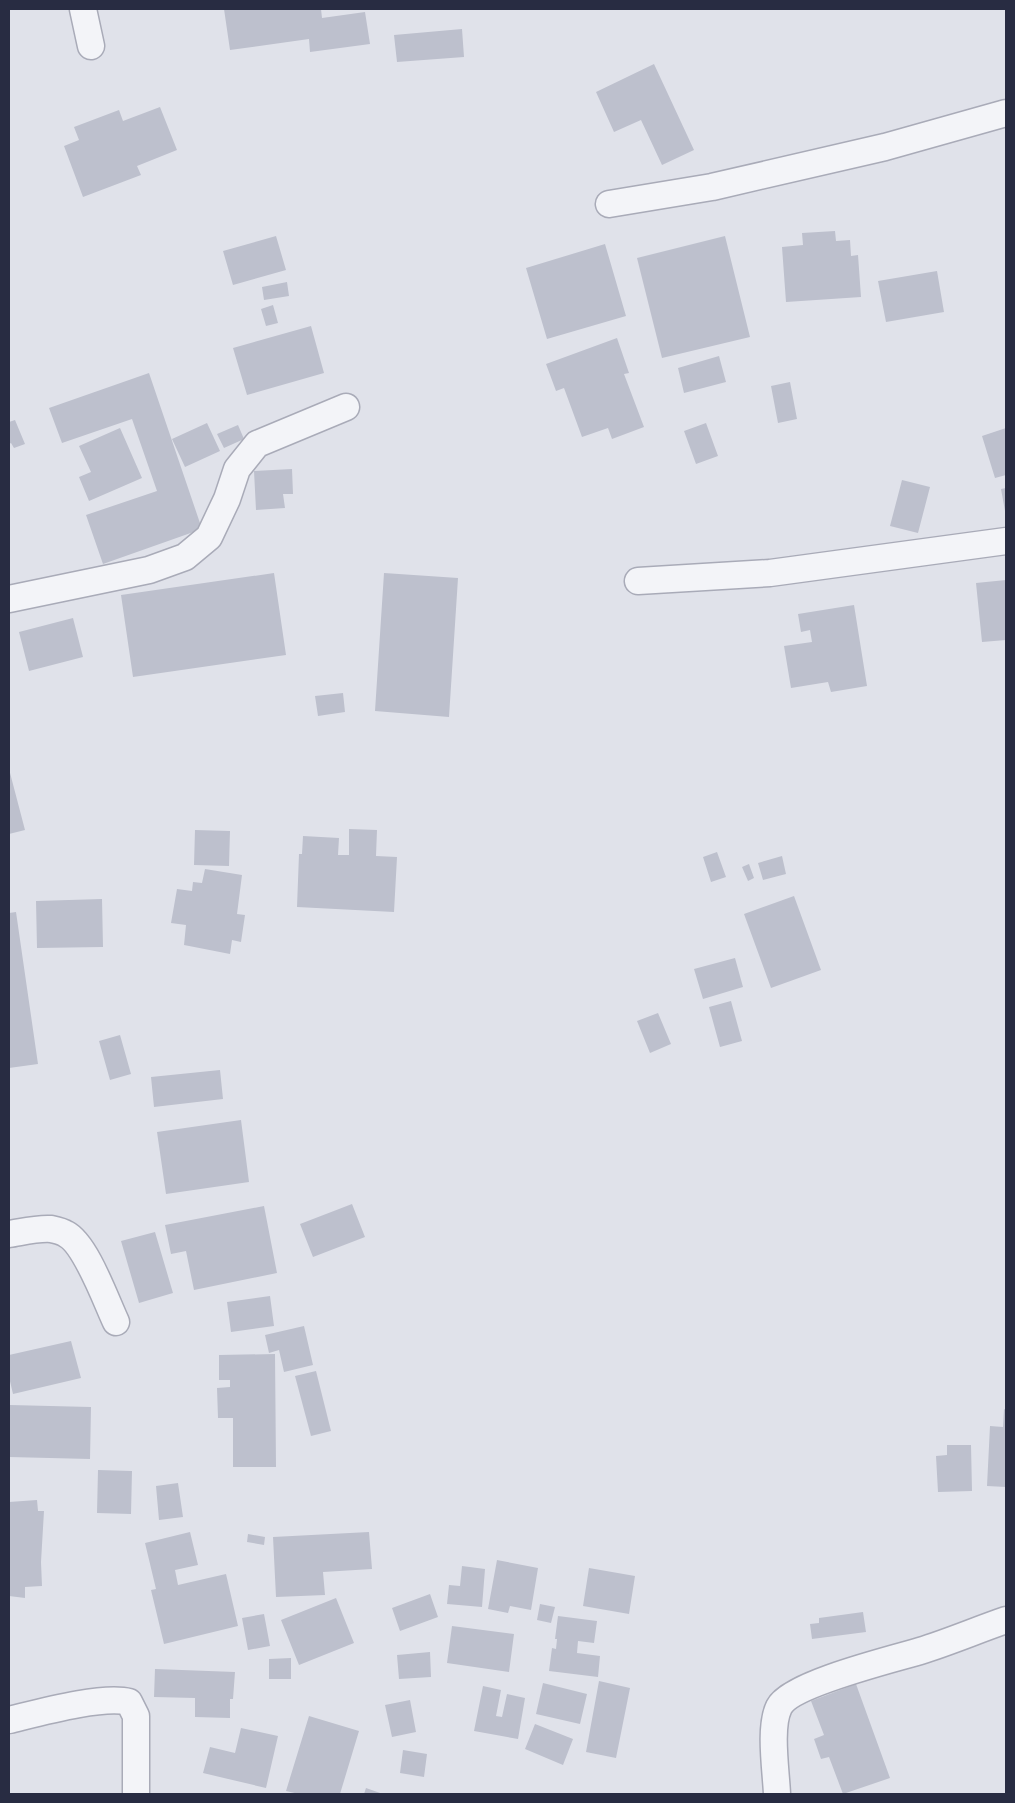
<svg xmlns="http://www.w3.org/2000/svg" width="1015" height="1803" viewBox="0 0 1015 1803" font-family="'Sofia Sans Condensed',sans-serif">
  <style>
    .building { fill: #bdc0cd }
    .lines { fill: none; stroke-linecap: round; stroke-linejoin: round }
    .street-casing { stroke: #a9abb8; stroke-width: 29 }
    .street { stroke: #f3f4f8; stroke-width: 26 }
  </style>
  <rect width="100%" height="100%" fill="#e0e2ea"/>
  <path class="building" d="M224,9H321L322,18L365,12L370,44L310,52L309,39L230,50Z
    M462,29L464,57L397,62L394,35Z
    M654,64L694,150L662,165L641,120L614,132L596,92Z
    M160,107L177,150L137,166L141,175L83,197L64,146L79,140L74,127L119,110L123,121Z
    M835,231L836,241L850,240L851,256L858,255L861,297L786,302L782,247L803,245L802,233Z
    M276,236L286,270L233,285L223,251Z
    M725,236L750,337L662,358L637,258Z
    M605,244L626,316L547,339L526,268Z
    M937,271L944,312L886,322L878,281Z
    M287,282L289,296L264,300L262,287Z
    M273,305L278,323L266,326L261,309Z
    M311,326L324,373L247,395L233,348Z
    M617,338L629,373L624,374L644,427L612,439L608,428L582,437L564,388L556,391L546,364Z
    M719,356L726,382L684,393L678,368Z
    M149,373L202,529L103,564L86,515L157,491L132,419L62,443L49,408Z
    M790,382L797,419L778,423L771,386Z
    M15,420L25,444L14,448L11,443L9,444V422Z
    M207,423L220,451L185,467L172,439Z
    M706,423L718,456L696,464L684,431Z
    M238,425L244,439L224,448L217,434Z
    M120,428L142,478L89,501L79,477L91,472L79,446Z
    M1006,428V475L995,478L982,436Z
    M292,469L293,494H283L285,508L256,510L254,471Z
    M902,480L930,487L918,533L890,526Z
    M1006,488V511H1005L1001,489Z
    M274,573L286,655L133,677L121,595Z
    M384,573L458,578L449,717L375,711Z
    M1006,580V640L982,642L976,583Z
    M854,605L867,686L831,692L828,682L791,688L784,646L812,642L810,630L801,632L798,614Z
    M73,618L83,657L29,671L19,632Z
    M343,693L345,712L318,716L315,696Z
    M9,769L25,830L9,834Z
    M349,829L377,830L376,856L397,857L394,912L297,907L299,854H302L303,836L339,838L338,855H349Z
    M195,830L230,831L229,866L194,865Z
    M717,852L726,877L711,882L703,857Z
    M782,856L786,874L763,880L758,863Z
    M749,864L754,878L748,881L742,867Z
    M205,869L242,875L237,914L245,915L241,942L232,940L230,954L184,945L186,925L171,923L177,889L192,891L193,882L202,883Z
    M794,896L821,970L771,988L744,914Z
    M102,899L103,947L37,948L36,901Z
    M16,912L38,1064L9,1068V913Z
    M735,958L743,987L703,999L694,969Z
    M731,1001L742,1041L720,1047L709,1007Z
    M658,1013L671,1044L650,1053L637,1021Z
    M120,1035L131,1074L110,1080L99,1041Z
    M220,1070L223,1099L154,1107L151,1077Z
    M241,1120L249,1182L166,1194L157,1132Z
    M352,1204L365,1237L313,1257L300,1224Z
    M264,1206L277,1273L194,1290L186,1251L171,1254L165,1225Z
    M155,1232L173,1293L139,1303L121,1241Z
    M270,1296L274,1326L231,1332L227,1302Z
    M304,1326L313,1365L284,1372L279,1350L269,1353L265,1335Z
    M71,1341L81,1378L13,1394L9,1377V1355Z
    M275,1354L276,1467H233V1418H218L217,1388L230,1387V1380H219V1355Z
    M316,1371L331,1431L311,1436L295,1376Z
    M10,1405L91,1407L90,1459L9,1457Z
    M1004,1409L1006,1410V1487L987,1486L990,1426L1003,1427Z
    M947,1445H971L972,1491L938,1492L936,1456L947,1455Z
    M98,1470L132,1471L131,1514L97,1513Z
    M178,1483L183,1517L159,1520L156,1486Z
    M37,1500L38,1511H44L41,1562L42,1586L25,1587V1598L9,1596V1502Z
    M190,1532L198,1565L175,1570L178,1585L226,1574L238,1626L164,1644L151,1590L156,1589L145,1543Z
    M369,1532L372,1569L323,1572L325,1595L276,1597L273,1537Z
    M248,1534L265,1537L264,1545L247,1542Z
    M497,1560L538,1568L531,1610L510,1606L508,1613L488,1609Z
    M462,1566L485,1569L482,1607L447,1604L449,1585L460,1586Z
    M589,1568L635,1576L629,1614L583,1606Z
    M430,1594L438,1617L400,1631L392,1608Z
    M336,1598L354,1643L299,1665L281,1620Z
    M540,1604L555,1607L551,1623L537,1620Z
    M863,1612L866,1632L812,1639L810,1624L819,1623V1618Z
    M264,1614L270,1646L248,1650L242,1618Z
    M558,1616L597,1621L594,1643L578,1641L577,1653L600,1656L598,1677L549,1671L552,1648L556,1649L557,1639H555Z
    M452,1626L514,1634L509,1672L447,1663Z
    M430,1652L431,1677L399,1679L397,1655Z
    M291,1658V1679H269V1659Z
    M155,1669L235,1672L233,1699H230V1718L195,1717V1698L154,1697Z
    M599,1681L630,1688L616,1758L586,1752Z
    M543,1683L587,1694L580,1724L536,1714Z
    M856,1684L890,1778L843,1794L829,1757L821,1759L814,1739L824,1735L811,1701Z
    M483,1686L501,1690L496,1716L502,1717L507,1694L525,1698L518,1739L474,1731Z
    M410,1700L416,1732L392,1737L385,1705Z
    M309,1716L359,1731L340,1794H299L286,1791Z
    M535,1724L573,1739L563,1765L525,1749Z
    M241,1728L278,1736L266,1788L203,1773L210,1747L235,1753Z
    M403,1750L427,1754L424,1777L400,1773Z
    M366,1788L383,1794H364Z"/>
  <g class="lines">
    <g class="street-casing">
      <path id="street" d="M83,9L91,46
        M609,204L712,187L885,147L1006,113
        M638,581L770,573L1006,541
        M9,599L149,570L185,557L209,537L227,499L237,469L257,444L346,407
        M9,1234C22,1232 37,1228 51,1229C56,1230 63,1232 66,1234C86,1244 106,1301 116,1322
        M9,1720C38,1713 103,1695 129,1702L136,1716V1794
        M777,1794C776,1771 769,1727 779,1707C790,1684 893,1659 920,1651C949,1642 977,1630 1006,1620"/>
    </g>
    <use href="#street" class="street"/>
  </g>
  <rect width="1015" height="1803" fill="none" stroke="#282c42" stroke-width="20"/>
</svg>
